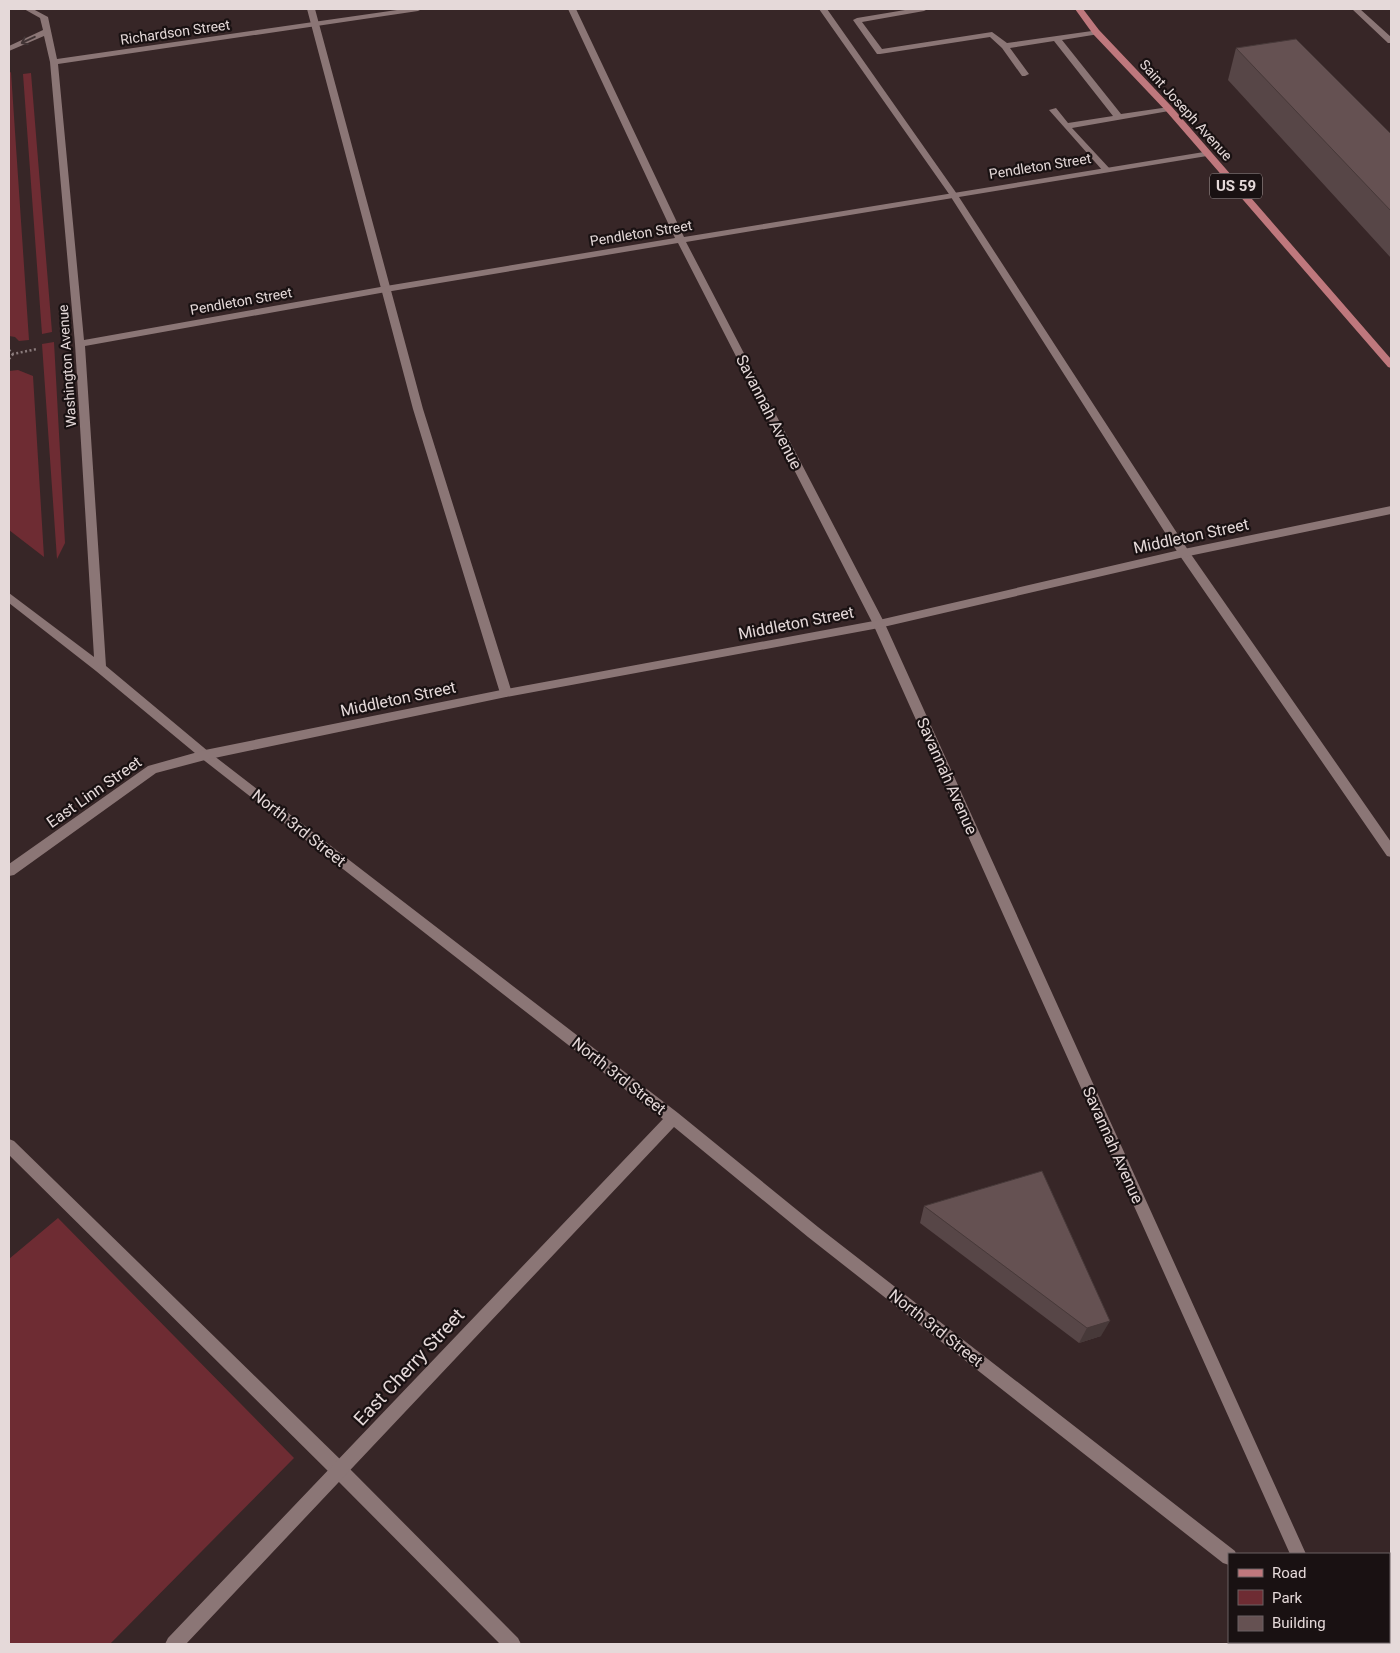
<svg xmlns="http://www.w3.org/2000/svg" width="1400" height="1653" viewBox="0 0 1400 1653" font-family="Roboto,sans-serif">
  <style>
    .green { fill: #6e2c33 }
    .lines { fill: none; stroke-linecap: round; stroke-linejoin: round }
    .path { stroke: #8b7c7d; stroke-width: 2.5; stroke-dasharray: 2 2.5; stroke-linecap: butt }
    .service { fill: #8b7676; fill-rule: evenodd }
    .minor { fill: #8b7676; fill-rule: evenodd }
    .tertiary { fill: #8b7676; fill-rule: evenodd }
    .primary { fill: #bf787d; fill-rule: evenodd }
    .wall { fill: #574647 }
    .shaded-wall { fill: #473939 }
    .building { fill: #655152; stroke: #473939 }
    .oneway { stroke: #413435 }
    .labels { text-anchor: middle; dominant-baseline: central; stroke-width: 4.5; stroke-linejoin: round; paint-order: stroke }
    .far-street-label { font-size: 14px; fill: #e5d9d9; stroke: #191112 }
    .shield { fill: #191112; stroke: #a89d9d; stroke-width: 1 }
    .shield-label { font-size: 15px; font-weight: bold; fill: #e5d9d9 }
    .street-label { font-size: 16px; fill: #e5d9d9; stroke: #191112 }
    .near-street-label { font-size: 19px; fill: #e5d9d9; stroke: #191112 }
  </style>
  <rect width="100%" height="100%" fill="#372627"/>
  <path class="green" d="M11,72L29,340L19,341L15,337L9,336V73Z
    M31,73L52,332L42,334L23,74Z
    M54,342L65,543L57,559L42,344Z
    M18,370L33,376L44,557L9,530V371Z
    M58,1218L294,1458L110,1644H9V1259Z"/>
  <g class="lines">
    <path class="path" d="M9,350L13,354L37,349
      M9,359L13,354"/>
    <path class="service" d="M307,9H315L423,409L512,693L506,697L500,693L413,409Z
      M819,9H827L957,194L1188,550L1391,842V857L1387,856L1180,556L949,194Z
      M911,9H928L924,11L862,22L882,49L992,32L1007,43L1099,30V34L1062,40L1121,114L1169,107L1173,109L1169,111L1072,128L1110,169L1103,171L1049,110L1056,108L1068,123L1113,116L1054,41L1010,48L1029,74L1025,76H1022L1002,48L990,37L880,54H877L853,20L857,18Z
      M1352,9H1360L1391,37V43H1388Z
      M9,1139L14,1141L345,1464L518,1638L521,1644H500L333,1476L9,1155Z"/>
    <path class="minor" d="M24,9H33L48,17L57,59L404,9H422L418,11L58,64L84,340L386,286L675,238L568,9H576L684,237L1210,151V155L1207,156L686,242L885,624L1306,1554H1290L873,624L678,243L386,292L85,346L106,666L209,752L678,1113L818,1227L1235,1551L1236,1554H1229V1565L1223,1563L808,1237L674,1127L186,1644H165L168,1638L663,1119L201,758L96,671L9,603V593L94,657L75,344L50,62L44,36L9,51V46L43,30L40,18Z
      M1328,1642H1348L1349,1644H1329Z"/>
    <path class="tertiary" d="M1391,506V514L1184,557L879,628L506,697L205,760L156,773L14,875L9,876V864L148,766L205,750L506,689L879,620L1184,549Z"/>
    <path class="primary" d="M1075,9H1083L1099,30L1172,107L1391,359V368L1388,367L1166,111L1093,34Z"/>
  </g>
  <path class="wall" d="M1236,48L1391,134V258L1228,80Z
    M924,1206L1101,1336L1079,1343L920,1223Z"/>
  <path class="shaded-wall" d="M1110,1321L1101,1336L1079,1343L1087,1328Z"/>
  <path class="building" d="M1296,39L1391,134V211L1236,48Z
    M1042,1171L1110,1321L1087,1328L924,1206Z"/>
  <defs><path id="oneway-shaft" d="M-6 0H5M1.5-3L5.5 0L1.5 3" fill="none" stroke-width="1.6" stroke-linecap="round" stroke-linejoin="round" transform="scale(1.25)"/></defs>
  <use class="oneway" href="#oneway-shaft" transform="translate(28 40) rotate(155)"/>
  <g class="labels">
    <g class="far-street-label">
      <text transform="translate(175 32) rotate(-8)">Richardson Street</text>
      <text transform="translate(1186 110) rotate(48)">Saint Joseph Avenue</text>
      <text transform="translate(1040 166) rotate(-9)">Pendleton Street</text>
      <text transform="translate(641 233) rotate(-9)">Pendleton Street</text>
      <text transform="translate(241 301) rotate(-10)">Pendleton Street</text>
      <text transform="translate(67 366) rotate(-94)">Washington Avenue</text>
    </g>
    <rect class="shield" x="1210" y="173.5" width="52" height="25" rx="4"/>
    <g class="shield-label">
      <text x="1236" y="186">US 59</text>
    </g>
    <g class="street-label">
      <text transform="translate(769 412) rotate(63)">Savannah Avenue</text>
      <text transform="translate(1191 536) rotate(-12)">Middleton Street</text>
      <text transform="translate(796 623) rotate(-11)">Middleton Street</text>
      <text transform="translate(398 699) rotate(-12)">Middleton Street</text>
      <text transform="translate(947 776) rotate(66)">Savannah Avenue</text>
      <text transform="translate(94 792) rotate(-35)">East Linn Street</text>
      <text transform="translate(299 828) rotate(38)">North 3rd Street</text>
      <text transform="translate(619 1076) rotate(38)">North 3rd Street</text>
      <text transform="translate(1113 1145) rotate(66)">Savannah Avenue</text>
      <text transform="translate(936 1328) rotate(38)">North 3rd Street</text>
    </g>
    <g class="near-street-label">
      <text transform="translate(409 1367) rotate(-47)">East Cherry Street</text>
    </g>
  </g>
  <rect width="1400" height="1653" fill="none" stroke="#e5d9d9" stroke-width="20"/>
  <rect x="1228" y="1553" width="162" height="90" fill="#191112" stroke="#6b6162"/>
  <rect x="1238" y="1569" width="25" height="8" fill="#bf787d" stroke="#6b6162"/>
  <text x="1272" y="1578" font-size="15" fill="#e5d9d9">Road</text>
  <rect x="1238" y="1590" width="25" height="15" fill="#6e2c33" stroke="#6b6162"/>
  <text x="1272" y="1603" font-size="15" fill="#e5d9d9">Park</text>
  <rect x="1238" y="1616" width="25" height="15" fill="#655152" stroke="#6b6162"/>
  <text x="1272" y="1628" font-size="15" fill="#e5d9d9">Building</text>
</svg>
